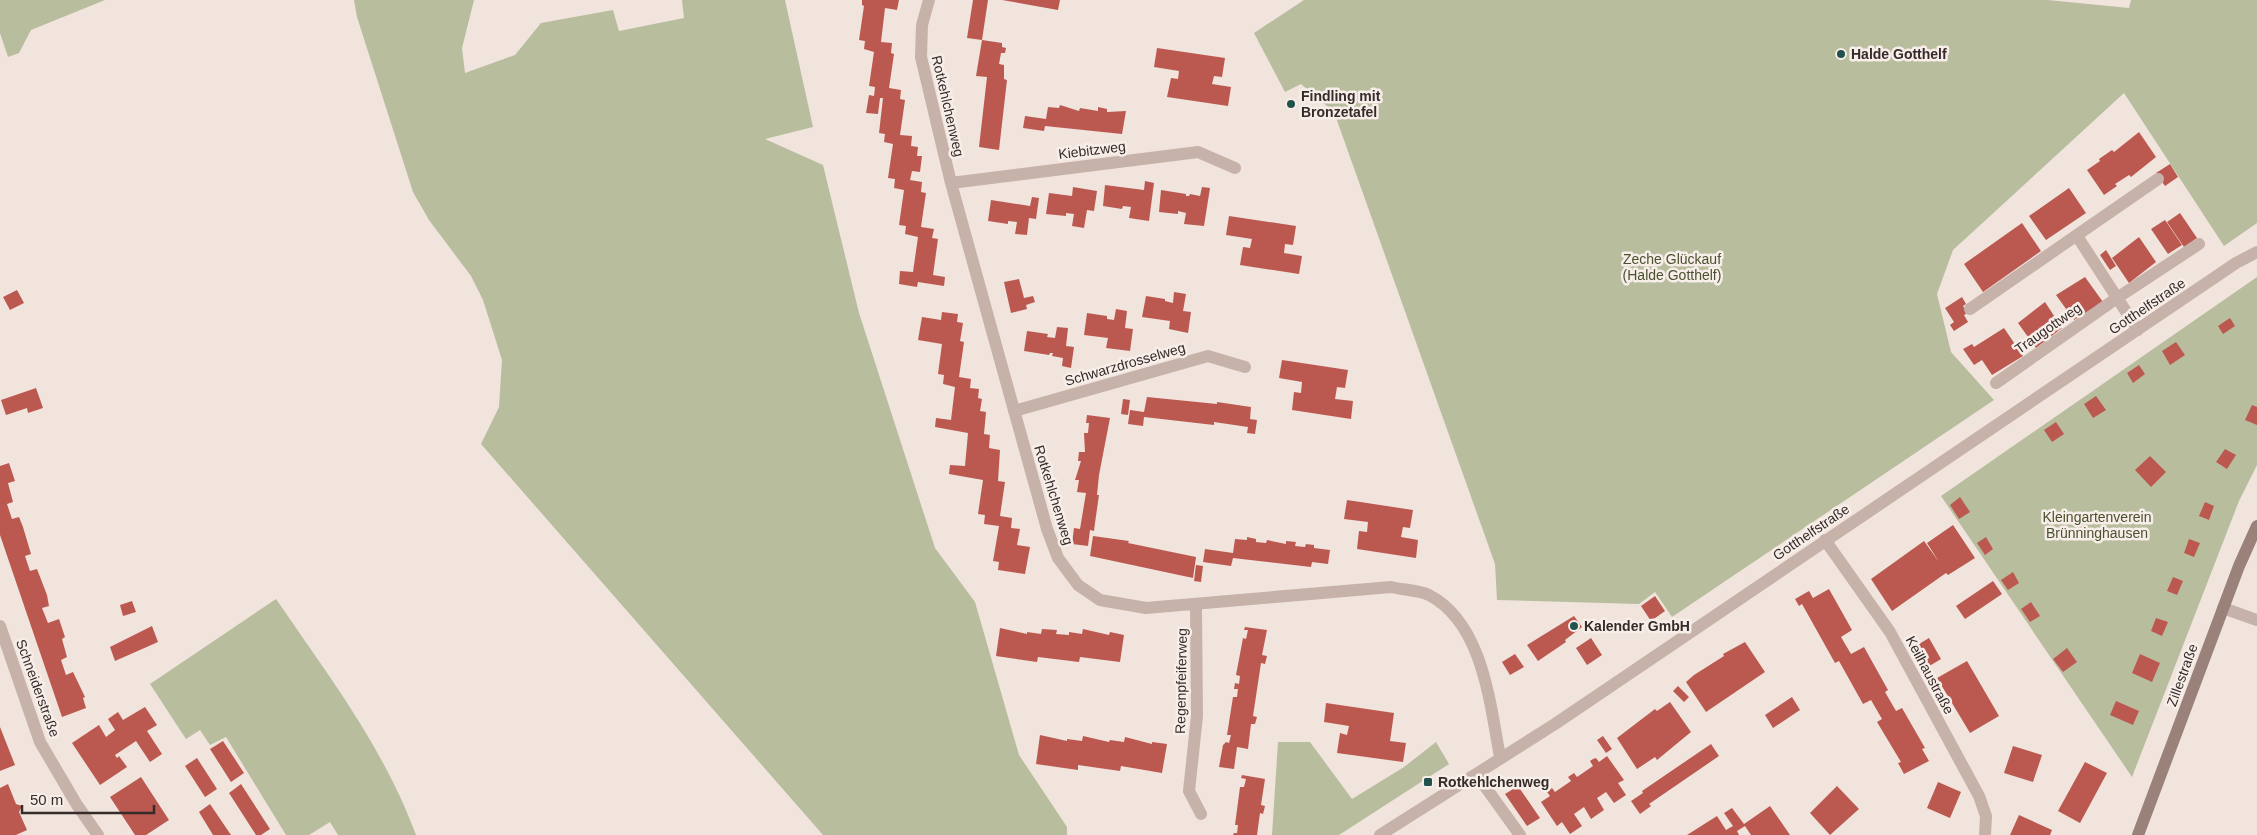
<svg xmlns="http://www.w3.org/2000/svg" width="2257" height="835" viewBox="0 0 2257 835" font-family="Arial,sans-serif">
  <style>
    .green { fill: #b8bd9e }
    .building { fill: #bb5950 }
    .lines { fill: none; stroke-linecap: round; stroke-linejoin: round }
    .minor { stroke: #c7b2aa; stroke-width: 12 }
    .secondary { stroke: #9a827b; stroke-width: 12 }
    .poi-dot { fill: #22524e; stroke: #f8eee9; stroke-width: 2 }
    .labels { text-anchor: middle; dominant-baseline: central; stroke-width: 5; stroke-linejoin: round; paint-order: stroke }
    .poi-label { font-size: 14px; font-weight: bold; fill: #352b29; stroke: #f8eee9; text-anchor: start }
    .street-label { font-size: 14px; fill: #352b29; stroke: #f8eee9 }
    .park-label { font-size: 14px; fill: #4a512f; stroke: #f8eee9 }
  </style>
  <rect width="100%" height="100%" fill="#f0e4dd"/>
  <path class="green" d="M0,0H105L31,30L19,53L8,57L0,33Z
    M354,0H474L462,48L465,73L515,55L541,23L613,10L619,31L684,18L682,0H785L813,127L765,139L823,165L859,313L935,548L975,602L1019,755L1067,827V835H823L481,444L499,407L502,360L483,300L471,276L429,220L413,192L357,17Z
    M1304,0H2048L2129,8L2131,0H2257V223L2224,246L2124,93L1953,250L1937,294L1951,352L1994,400L1672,617L1655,592L1639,604L1497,600L1495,564L1334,112L1301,84L1285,92L1254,33Z
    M2257,277V465L2239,501L2132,777L1941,496Z
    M276,599C328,675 384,748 416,835H338L330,822L309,835H286L226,737L210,745L200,730L186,739L150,684Z
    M1278,742H1310L1352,799L1404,767L1436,742L1449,764L1339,835H1272Z"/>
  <path class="building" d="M862,0H899L897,10L885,8L881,42L892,43L891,53L894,54L889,88L901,90L900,99L905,100L900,135L912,136L911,146L918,147L917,156H922L920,172L912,171L910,180L922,182L921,192L926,193L921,227L934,229L932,238L938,239L933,275L945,277L944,286L918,282L917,287L899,284L900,271L913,272L918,237L905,234L906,226L899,225L904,190L894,188L895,179L888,178L893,144L884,142L885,134L879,133L883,98H880L878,114L866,113L869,95L874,96L875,87L869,86L874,52L864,49L865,41L859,40L864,6L862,5Z
    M973,0H988L982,40L1002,43V47L1006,48L1005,53H1001L999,64L1004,65V79L1007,80L999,150L979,147L987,77L976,76L982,40L967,38Z
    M1002,0H1060L1058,10Z
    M1157,48L1225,58L1222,77L1214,76L1212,84L1231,87L1228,106L1167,97L1171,78L1178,79L1179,71L1154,67Z
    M1060,105L1079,111L1080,108L1098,111V107L1107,109V112L1126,111L1122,134L1045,126L1044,131L1023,128L1025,116L1046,119L1048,107L1059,108Z
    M2139,132L2156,157L2131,177L2129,175L2115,184L2117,186L2104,195L2087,170L2100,161L2099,159L2112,150L2114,152Z
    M2170,164L2178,177L2165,186L2156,173Z
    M1145,181L1154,183L1149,221L1129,218L1131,207L1123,206L1122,209L1103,206L1105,185L1144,190Z
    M1073,187L1097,191L1094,211L1087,210L1084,228L1072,226L1074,214L1066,213V216L1046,214L1049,193L1072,196Z
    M1202,187L1210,188L1204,226L1184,224L1186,213L1178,211V214L1159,212L1161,190L1186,194V196H1189L1190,194L1200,196Z
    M2069,188L2086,213L2046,240L2029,216Z
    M1032,197L1039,198L1036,219L1029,218L1027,235L1015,234L1017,222L1008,221V224L988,221L991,200L1030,206Z
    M2180,213L2197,238L2184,247L2167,222Z
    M1229,216L1296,226L1293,245L1285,244L1284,253L1302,256L1299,274L1240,265L1243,247L1250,248L1252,239L1226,235Z
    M2165,220L2182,245L2168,254L2151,229Z
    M2022,223L2041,251L1983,292L1964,264Z
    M2139,237L2156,262L2129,283L2112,258Z
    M2106,250L2116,266L2110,270L2100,255Z
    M2085,277L2103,302L2074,320L2056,295Z
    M1019,279L1024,298L1033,296L1035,302L1026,305L1027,309L1011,313L1004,282Z
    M17,290L24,303L10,310L3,297Z
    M1174,292L1186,294L1183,311L1191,312L1188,333L1169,329L1170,321L1142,317L1146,296L1165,299V301L1173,303Z
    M1962,297L1966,304L1963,306L1967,313L1964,315L1968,322L1954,331L1950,325L1954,322L1945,308Z
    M2045,302L2062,328L2036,348L2018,323Z
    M1116,309L1127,311L1125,328L1133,329L1130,351L1106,348L1108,338L1084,335L1087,313L1107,316V319L1114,320Z
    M942,312L958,314L957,322L963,323L960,341L964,342L959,377L971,379L970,388L979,389L978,398L982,399L980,411L986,412L984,434L990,435L989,448L1000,450L998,481L1005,482L1000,516L1012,518L1011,528L1020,529L1017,545L1030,547L1025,574L998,570L999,562L993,561L999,526L984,524L985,515L978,514L983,480L949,474L950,465L965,466L968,433L935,427L936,418L951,420L955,387L943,384L944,375L938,374L942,344L918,340L922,317L941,320Z
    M2230,318L2235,326L2223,334L2218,326Z
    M1057,327L1068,328L1066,346L1074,347L1071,368L1062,366L1063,358L1052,356L1053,353H1050L1049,355L1024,351L1027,331L1048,334L1047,337L1055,338Z
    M2004,328L2023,356L1992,375L1982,360L1974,365L1963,349L1972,344L1974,347Z
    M2176,342L2185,355L2170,365L2162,351Z
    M1282,360L1348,370L1345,388L1337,387L1335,399L1353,401L1351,419L1292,410L1294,392L1301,393L1302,382L1279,378Z
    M2139,365L2145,374L2133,383L2127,373Z
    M36,388L43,408L28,413L27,408L6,415L1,400Z
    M2096,396L2106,410L2093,418L2084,404Z
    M1147,397L1217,404V402L1251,407L1250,419L1257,420L1255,434L1247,433L1248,427L1214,422V425L1144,417L1143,426L1128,424L1130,410L1144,412Z
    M1123,399L1130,400L1128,415L1121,414Z
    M2252,405L2257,407V425L2245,420Z
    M1087,415L1110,418L1099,475L1097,495H1099L1095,523L1094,531L1090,530L1088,546L1072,544L1074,528L1080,529L1086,493L1077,492L1079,480H1075L1081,461H1078L1079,452H1085L1084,433H1088L1089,423H1086Z
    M2056,422L2064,434L2052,442L2044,430Z
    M2225,449L2236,455L2227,469L2216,462Z
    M2150,456L2166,472L2151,487L2135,470Z
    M9,463L15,481L8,483L13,502L7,504L12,519L19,517L23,527L31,554L25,556L30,571L37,569L47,595L49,606L42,608L48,623L59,619L65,637L62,639L67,657L61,660L66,675L73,672L85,697L83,698L86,708L62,717L0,535V466Z
    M1960,497L1970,512L1959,519L1950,505Z
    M1347,500L1413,510L1410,528L1403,527L1401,537L1418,540L1416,558L1357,549L1359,531L1367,532L1368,522L1344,519Z
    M2205,502L2214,506L2209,520L2199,516Z
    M1953,525L1975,558L1948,575L1946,573L1892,611L1871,579L1924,541L1939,562L1927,543Z
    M1093,536L1129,541L1128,543L1196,557L1193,578L1090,556Z
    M1247,537L1256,539V542L1266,543L1267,540L1286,544V541L1296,542L1295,546L1305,547L1306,544L1314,545V548L1330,550L1328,564L1312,562L1311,567L1233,558L1231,566L1203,562L1205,549L1233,553L1235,539L1247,540Z
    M1986,537L1993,549L1985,555L1977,543Z
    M2189,539L2200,543L2194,557L2184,553Z
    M1196,565L1203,566L1201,582L1194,581Z
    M2013,572L2019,583L2008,590L2001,580Z
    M2173,577L2183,581L2177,595L2167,591Z
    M1993,581L2002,594L1965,619L1956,606Z
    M1829,589L1852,630L1841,637L1851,654L1864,647L1888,690L1885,692L1896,711L1902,708L1925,748L1922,749L1929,761L1904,774L1898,763L1901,762L1877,722L1882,719L1871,700L1863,704L1839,661L1835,663L1802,604L1799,606L1795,599L1809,591L1813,598Z
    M1655,596L1665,611L1651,621L1641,606Z
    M132,601L136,612L123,616L120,605Z
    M2031,602L2040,616L2030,622L2021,609Z
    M1574,616L1582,627L1565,640L1566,642L1538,661L1527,645Z
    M2156,618L2168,622L2162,636L2151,631Z
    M152,626L158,642L115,661L110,647Z
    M1245,627L1267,630L1262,655L1267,656L1265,664L1261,663L1253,716L1257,717L1255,724H1251L1248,749L1237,747L1234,769L1219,767L1223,745L1226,742L1229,743L1231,735H1227L1233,697H1237L1238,689H1234L1235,683L1239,684L1240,676L1236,675L1243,638L1246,639L1248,630H1244Z
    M1000,628L1027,634V632L1041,634L1042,629L1057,630L1056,634L1069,635V632L1082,634L1083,629L1109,635L1110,632L1124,635L1120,662L1080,657L1079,662L1038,657L1037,662L996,656Z
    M1591,638L1602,655L1587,665L1576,648Z
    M1929,638L1941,659L1926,668L1914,647Z
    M1745,642L1765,672L1706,712L1686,682L1694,675L1724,656L1723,654Z
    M2067,648L2077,662L2063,672L2053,659Z
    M1515,654L1524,667L1510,675L1502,662Z
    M2140,654L2160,663L2152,682L2132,673Z
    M1967,661L1999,716L1970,733L1937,678Z
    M1678,686L1689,697L1684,702L1673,691Z
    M1792,697L1800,710L1773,728L1765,715Z
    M2116,701L2139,711L2133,725L2110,715Z
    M1670,702L1691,732L1657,760L1655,757L1637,769L1617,738L1655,709L1657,711Z
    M1326,703L1394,713L1390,741L1406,743L1403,762L1337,753L1340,733L1347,735L1349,726L1324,722Z
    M145,707L157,725L147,731L162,754L150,762L136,741L115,755L117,758L119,756L127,767L100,785L72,743L99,725L106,737L115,730L108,719L118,712L123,720Z
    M0,727L15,765L0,771Z
    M1040,735L1067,741V739L1082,741L1083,736L1109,742L1110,740L1124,742L1125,737L1152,744V742L1167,744L1162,773L1121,766L1120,771L1078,765V770L1036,764Z
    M1603,736L1612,749L1606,753L1597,740Z
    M223,741L244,773L231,782L210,749Z
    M1711,744L1719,756L1649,804L1651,806L1640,814L1631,801L1643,793L1642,791Z
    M2013,746L2042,755L2033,782L2004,773Z
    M1607,756L1624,780L1618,783L1626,795L1614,803L1606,792L1597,798L1604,810L1591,819L1584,807L1574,814L1582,826L1570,834L1562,822L1557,826L1541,802L1550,796L1547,792L1552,788L1555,792L1571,781L1568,777L1574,773L1577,777L1593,766L1590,761L1593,759L1596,758L1599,762Z
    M197,758L217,789L205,797L185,766Z
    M2085,762L2107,773L2080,823L2058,811Z
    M1242,775L1265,779L1261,805L1265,806L1263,814L1260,813L1257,835H1233L1234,833H1237L1238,825H1235L1240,787H1244L1246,779L1241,778Z
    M141,777L169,820L146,835H135L110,797Z
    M1938,782L1961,792L1950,818L1927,808Z
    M8,784L16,804L22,806L19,812L27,830L16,835H0V788Z
    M241,784L270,829L261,835H256L229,793Z
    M1518,786L1540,818L1527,826L1505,794Z
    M1837,786L1859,809L1830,835L1810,813Z
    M210,804L231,835H213L199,812Z
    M1770,806L1790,835H1751L1745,826L1737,831L1739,835H1687L1717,816L1726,830L1733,826L1724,813L1732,808L1744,824Z
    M2019,815L2052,830L2050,835H2010Z"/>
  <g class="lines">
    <path class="minor" d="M929,0L922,25L921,57L951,183L1047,529L1058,558L1078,585L1100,600L1146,608L1391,587C1403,590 1418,590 1429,595C1483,623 1490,704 1500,757
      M951,183L1198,152L1235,168
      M2077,236L2138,330
      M1970,309L2158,179
      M1996,383L2117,298L2199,244
      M1014,411L1208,356L1245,367
      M1825,540L1890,632L1979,796L1986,816L1985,835
      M1196,606L1197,716L1189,791L1201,814
      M2223,608L2257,620
      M0,626L40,742L77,805L98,835
      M1476,774L1520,835
      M1380,835L1555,724L2236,263L2257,252"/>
    <path class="secondary" d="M2138,835L2239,566L2257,526"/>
  </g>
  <g class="poi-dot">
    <circle cx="1841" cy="54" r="5"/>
    <circle cx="1291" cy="104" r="5"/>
    <circle cx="1574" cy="626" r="5"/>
    <rect x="1423" y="777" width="10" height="10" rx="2.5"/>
  </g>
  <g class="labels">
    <g class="poi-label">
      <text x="1851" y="54">Halde Gotthelf</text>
      <text x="1301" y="96">Findling mit<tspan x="1301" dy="16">Bronzetafel</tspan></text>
      <text x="1584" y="626">Kalender GmbH</text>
      <text x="1438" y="782">Rotkehlchenweg</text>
    </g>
    <g class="street-label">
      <text transform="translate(948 106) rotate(77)">Rotkehlchenweg</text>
      <text transform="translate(1092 150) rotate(-7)">Kiebitzweg</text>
      <text transform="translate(2147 306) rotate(-34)">Gotthelfstraße</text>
      <text transform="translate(2048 328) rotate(-35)">Traugottweg</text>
      <text transform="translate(1125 364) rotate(-16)">Schwarzdrosselweg</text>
      <text transform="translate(1054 495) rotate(73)">Rotkehlchenweg</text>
      <text transform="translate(1811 532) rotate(-34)">Gotthelfstraße</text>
      <text transform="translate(1930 675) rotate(62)">Keilhaustraße</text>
      <text transform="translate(2182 675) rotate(-70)">Zillestraße</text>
      <text transform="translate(1181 681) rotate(-89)">Regenpfeiferweg</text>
      <text transform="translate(38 688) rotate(70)">Schneiderstraße</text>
    </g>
    <g class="park-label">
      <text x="1672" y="259">Zeche Glückauf<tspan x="1672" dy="16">(Halde Gotthelf)</tspan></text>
      <text x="2097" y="517">Kleingartenverein<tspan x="2097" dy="16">Brünninghausen</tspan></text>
    </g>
  </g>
  <path d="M22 805v8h132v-8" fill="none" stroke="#352b29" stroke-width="2.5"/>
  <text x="30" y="805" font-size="15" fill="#352b29" stroke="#f8eee9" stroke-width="4" paint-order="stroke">50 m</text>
</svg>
